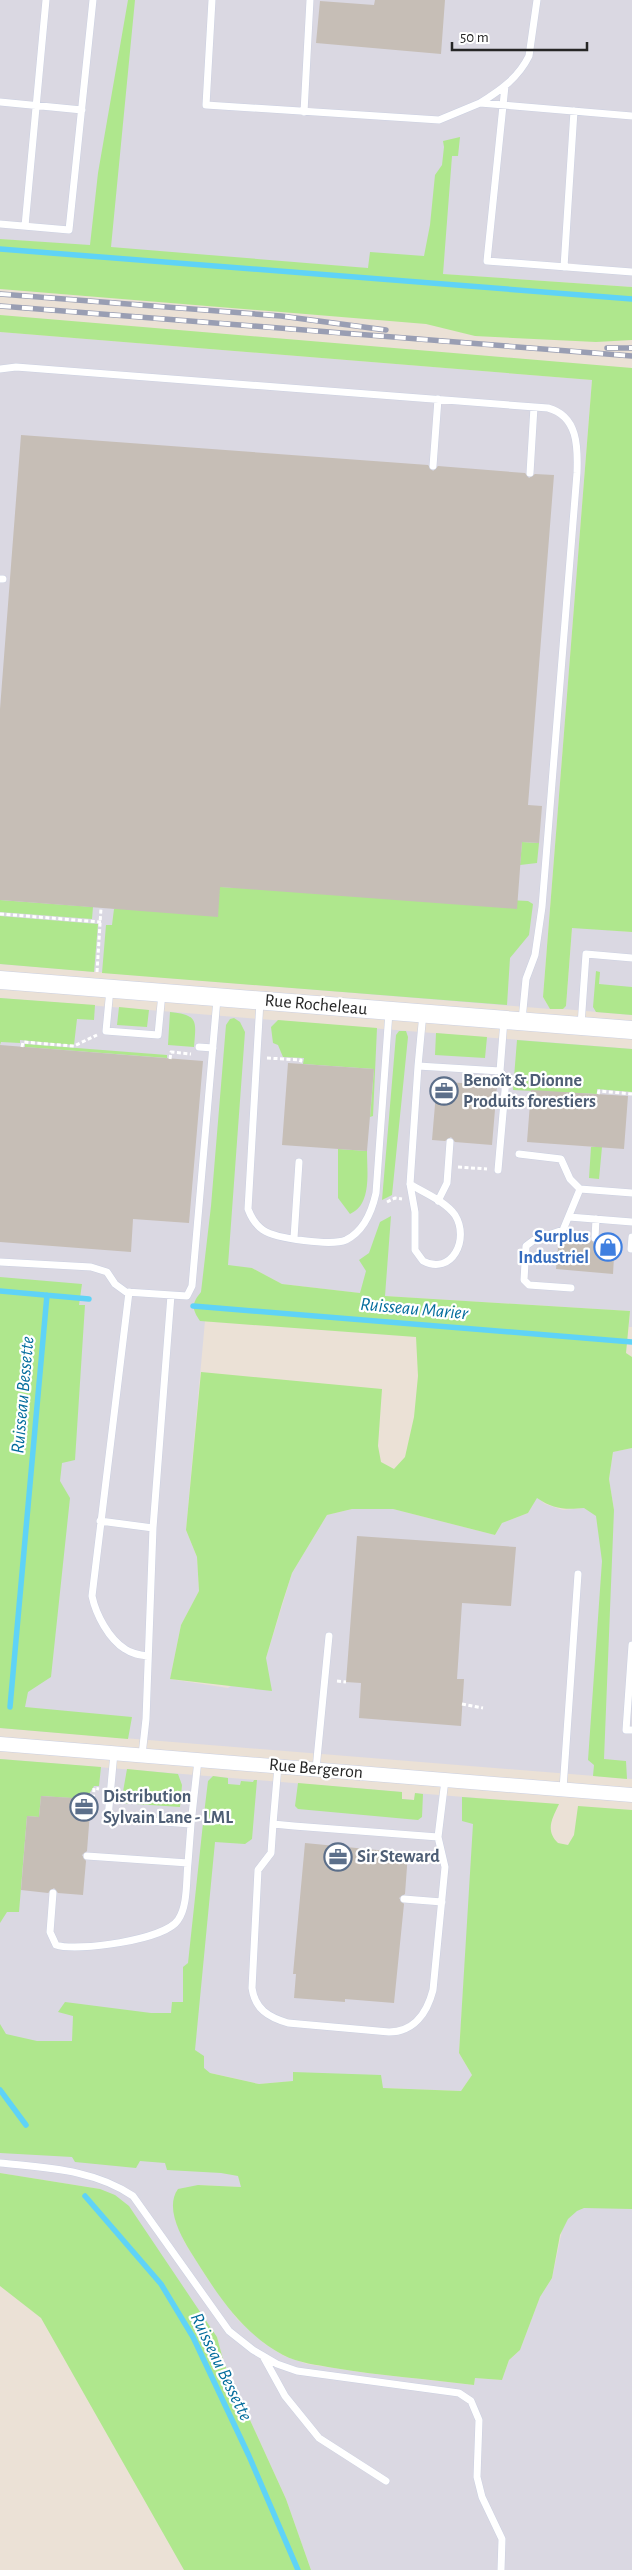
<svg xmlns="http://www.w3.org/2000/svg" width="632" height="2570" viewBox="0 0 632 2570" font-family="'Alegreya Sans',sans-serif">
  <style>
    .industrial { fill: #dad8e2 }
    .green { fill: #afe78d }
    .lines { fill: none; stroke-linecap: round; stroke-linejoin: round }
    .stream { stroke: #5fd3f7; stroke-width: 5.5 }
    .building { fill: #c6beb6 }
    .service-casing { stroke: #cbd0e1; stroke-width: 8 }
    .minor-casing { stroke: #cbd0e1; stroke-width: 15 }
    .tertiary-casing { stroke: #cbd0e1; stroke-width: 19 }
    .path { stroke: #fff; stroke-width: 3; stroke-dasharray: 4 2.5; stroke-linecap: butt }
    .service { stroke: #fff; stroke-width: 7 }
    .minor { stroke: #fff; stroke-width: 14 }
    .tertiary { stroke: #fff; stroke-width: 18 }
    .rail-casing { stroke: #999eb3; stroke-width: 5.5 }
    .rail { stroke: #fff; stroke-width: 4; stroke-dasharray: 11; stroke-linecap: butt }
    .labels { text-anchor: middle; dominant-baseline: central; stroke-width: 4.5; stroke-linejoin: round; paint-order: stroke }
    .street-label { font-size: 18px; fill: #262626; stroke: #fff }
    .service-label { font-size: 18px; font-weight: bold; fill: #4e5e75; stroke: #fff; text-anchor: start }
    .shop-label { font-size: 18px; font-weight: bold; fill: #366cbe; stroke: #fff; text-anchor: end }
    .water-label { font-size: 19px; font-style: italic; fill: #046d9d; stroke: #fff }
  </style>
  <rect width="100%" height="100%" fill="#ebe1d6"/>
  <path class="industrial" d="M0,0H632V287L426,273L0,239Z
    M0,332L592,380L543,997L550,1009L0,964Z
    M572,927L632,932V1015L563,1009L566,1006Z
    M0,998L632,1049V1327H629L630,1311L385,1296L282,1284L252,1268L200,1321H205L186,1530L197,1557L199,1591L181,1625L170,1679L228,1688L266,1658L292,1573L327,1515L352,1509H393L495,1535L502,1523L528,1513L537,1497L545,1504L563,1510L584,1508L614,1510L609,1479L613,1452L632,1448V1779L0,1728Z
    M0,1759L402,1792V1799L414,1800L415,1793L476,1798L459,2053L472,2075L461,2091L383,2088L293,2072L294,2081L259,2084L211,2073L242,2163V2187L198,2185L175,2220L185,2243L207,2278L237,2319L265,2344L284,2356L307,2364L366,2373L474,2385L475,2378L502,2380L509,2360L520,2350L540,2297L552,2278L569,2197L632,2201V2570H311L286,2499L224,2363L217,2337L100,2189L0,2173Z"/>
  <path class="green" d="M128,0H135L111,247L368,268L370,252L424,256L430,225L435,175L442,165L444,147L443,141L460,137L458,156H452L443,274L632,287V340L596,342L475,336L426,324L0,289V239L90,245L98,173Z
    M0,315L632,368V932L572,928L566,1006L563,1009H550L543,997L592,380L0,332Z
    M522,842L539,843L537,863L520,865Z
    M220,887L528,901L533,904L529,935L510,958L507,1005L102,973L106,925H112L114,909Z
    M0,900L93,907L92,919L0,912Z
    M0,916L98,924L94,972L0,964Z
    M596,971L600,972L599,984L632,987V1015L596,1012L593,1007Z
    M0,998L95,1005L94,1020L77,1019L74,1045L20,1040V1043L1,1042L0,1045Z
    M119,1007L149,1010L147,1027L117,1025Z
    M170,1012C199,1015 196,1021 194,1047L168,1045Z
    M234,1018L240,1022L245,1032L228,1265L252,1268L282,1284L360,1293L366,1271L359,1260L369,1253L380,1222L391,1216L385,1296L630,1311L626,1353L632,1357V1448L613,1452L609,1479L614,1510L604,1759L626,1761L627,1779L593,1776L594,1765L588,1760L602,1561L596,1516L584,1508C565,1510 553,1509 537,1498L528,1513L502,1523L495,1535L393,1509H352L327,1515L292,1573L282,1604L266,1658L272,1691L170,1679L181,1625L199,1591L197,1557L186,1530L201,1372L382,1389L378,1446L381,1462L394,1469L405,1457L414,1417L418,1376L416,1337L200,1321C192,1309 191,1304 201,1292L211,1206L226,1025L230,1019Z
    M278,1020L377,1028L373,1116L370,1117L374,1069L303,1064L304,1058L283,1057L278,1045L273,1043L271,1027Z
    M399,1031H406L408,1037L392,1195L382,1200L396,1035Z
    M436,1033L487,1037L485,1058L435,1055Z
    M517,1040L632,1049V1092L597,1089V1094L513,1090Z
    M25,1044L167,1055V1058L25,1047Z
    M591,1147H602L599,1179L589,1178Z
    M338,1149L367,1151C367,1172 372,1205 350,1214L338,1198Z
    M0,1277L82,1284L79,1305H85L75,1460L62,1463L60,1481L70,1498L51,1677L28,1692L25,1707L132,1717L128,1739L0,1728Z
    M0,1759L101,1767L99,1786H94L86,1799L41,1796L39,1817L27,1816L19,1912H7L0,1923Z
    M127,1769L178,1774L182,1785L180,1807L121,1803Z
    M213,1776L228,1778V1784L240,1785L241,1781L253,1782L254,1780H257L252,1839L245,1844L215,1842L195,2050L204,2056V2068L210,2073L259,2084L293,2081V2072L381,2075L383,2088L461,2091L472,2075L459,2053L473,1824L462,1821V1797L559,1804C552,1819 545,1830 558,1843L568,1845L574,1835L578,1806L632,1810V2209L584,2208L577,2211L568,2219L560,2235L552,2278L540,2297L520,2350L509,2360L502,2380L475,2378L474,2385C428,2379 381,2376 334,2368C318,2365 298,2363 283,2355C241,2333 215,2291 190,2251C180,2234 165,2207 178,2189L198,2185L241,2187L238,2176L221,2173L167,2170L165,2163L140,2161L136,2168L75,2162L72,2157L0,2153V2024L6,2034L37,2041H72L73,2016L58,2012L65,2002L151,2013H171L172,2002H183V1967L188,1963L204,1814L208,1781Z
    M298,1783L402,1792V1799L414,1800L415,1793L423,1794L422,1817L418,1820L298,1809L295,1806Z
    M0,2173L100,2189L115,2195L129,2206L217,2337L224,2363L286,2499L311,2570H184L41,2318L0,2286Z"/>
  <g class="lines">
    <path class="stream" d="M0,249L632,299
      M0,1291L89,1299
      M193,1306L632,1342
      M10,1707L47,1295
      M0,2090L26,2125
      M85,2196L161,2284L193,2337L249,2456L298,2570"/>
  </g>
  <path class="building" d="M375,0H445L441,54L316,43L320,1L374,5Z
    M21,435L428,465L433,471L438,466L525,473L529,478L535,474L554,475L528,805L542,806L539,843L522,842L517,909L220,887L218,917L0,900V709Z
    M0,1045L203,1061L189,1223L133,1219L131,1252L0,1242Z
    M288,1063L374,1069L367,1151L282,1145Z
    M437,1081L497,1086L492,1145L455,1142L451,1137L445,1141L432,1140Z
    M531,1090L628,1096L624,1149L527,1142Z
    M563,1236L590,1238L594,1243L600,1239L615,1240L613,1274L556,1269L559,1237Z
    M357,1536L516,1547L511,1606L462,1603L457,1679H464L461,1726L359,1718L361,1683L346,1682Z
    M41,1796L91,1799L87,1851L82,1855L86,1861L83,1895L58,1893L54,1888L48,1893L21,1890L27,1816L39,1817Z
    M305,1843L408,1853L405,1894L399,1898L404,1904L394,2003L345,1999V2002L294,1998L296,1974H293Z"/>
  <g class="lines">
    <g class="service-casing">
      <path id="service" d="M212,0L206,105L439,120L480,103L632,116
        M505,86L487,261L632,272
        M0,102L82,110
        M480,103C501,90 518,78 529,56L537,0
        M304,112L310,0
        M0,224L69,230L93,0
        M25,226L46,0
        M564,267L574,111
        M0,369L16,367L548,408C578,416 578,447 577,473L542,907L535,955L526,979L522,1020
        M433,466L438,399
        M530,473L534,407
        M0,579H3
        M110,989L106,1031L158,1035L162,993
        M260,1001L248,1209C251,1217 256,1225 263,1230C276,1239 332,1246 346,1240C364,1231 372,1211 376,1193L389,1012
        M423,1013L418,1066L500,1071L504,1020
        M581,1025L586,954L632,958
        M199,1047L213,1048
        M519,1154L561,1159L570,1179L580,1189L632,1193
        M498,1170L506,1079L500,1071
        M410,1184C424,1193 445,1201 455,1215C470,1239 452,1276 423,1261L415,1250V1212L410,1184L418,1066
        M438,1201L447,1183L450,1142
        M569,1217L632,1222
        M294,1238L299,1162
        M595,1238L596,1219
        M631,1249L632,1237
        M0,1262L91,1267L107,1272L115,1284L126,1292L187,1296L192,1286L217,999
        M571,1288L529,1285L524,1280L526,1246L534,1240L563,1230L580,1189
        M129,1292L92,1596C96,1615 109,1639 125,1649C132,1654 140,1655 148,1656
        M100,1521L153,1528
        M632,1645L626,1730H632
        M114,1753L108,1818L191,1824L198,1760
        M142,1755L146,1719L153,1528L171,1295
        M278,1766L273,1824L294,1826L438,1837L445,1780
        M316,1769L329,1636
        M563,1789L578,1574
        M273,1824L271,1853L258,1870L252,1988C255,2009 268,2017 288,2023L389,2032C414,2032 427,2013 433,1990L445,1867L438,1837
        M87,1856L188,1863L191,1824
        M53,1893L50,1932L56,1945C77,1952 165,1940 178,1920C188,1906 186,1880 188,1863
        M404,1899L442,1902
        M0,2163C46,2168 93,2169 133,2196L229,2331L253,2350L277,2364L297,2371L459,2393L471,2401L479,2420L477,2477L482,2497L502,2539L501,2570
        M263,2356L285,2396L319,2438L386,2481"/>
    </g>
    <g class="minor-casing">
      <path id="minor" d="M0,1744L632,1795"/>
    </g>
    <g class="tertiary-casing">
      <path id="tertiary" d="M0,980L632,1030"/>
    </g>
    <path class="path" d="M0,914L101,922
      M97,972L101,908
      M22,1047L23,1042L74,1046L97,1035
      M267,1058L301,1060L300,1063
      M170,1059L171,1052L191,1054
      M598,1094L599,1091L632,1094
      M458,1167L487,1169
      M387,1202L395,1198L402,1199
      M337,1681L346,1682
      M462,1704L483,1708
      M92,1818L94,1788L99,1789"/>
    <use href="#service" class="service"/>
    <use href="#minor" class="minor"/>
    <use href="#tertiary" class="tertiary"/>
    <g class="rail-casing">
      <path id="rail" d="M0,294L281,316L386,330
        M0,306L632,356
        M607,348H632"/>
    </g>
    <use href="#rail" class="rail"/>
  </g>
  <defs>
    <g id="office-ring" transform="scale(1.4375)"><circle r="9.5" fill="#fff" stroke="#5c6f8a" stroke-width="1.5"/><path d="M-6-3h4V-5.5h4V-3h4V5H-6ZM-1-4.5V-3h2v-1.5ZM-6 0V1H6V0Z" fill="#5c6f8a"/></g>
    <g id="shop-ring" transform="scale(1.4375)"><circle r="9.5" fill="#fff" stroke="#3f7fe0" stroke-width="1.5"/><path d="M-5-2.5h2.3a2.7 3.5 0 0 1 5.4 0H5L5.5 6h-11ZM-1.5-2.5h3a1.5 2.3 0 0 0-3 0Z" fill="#3f7fe0"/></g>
  </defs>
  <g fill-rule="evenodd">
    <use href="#office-ring" x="444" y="1091"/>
    <use href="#shop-ring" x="608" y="1247"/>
    <use href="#office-ring" x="84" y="1807"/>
    <use href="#office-ring" x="338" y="1857"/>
  </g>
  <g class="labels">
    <g class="street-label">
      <text transform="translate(316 1005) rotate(5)">Rue Rocheleau</text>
      <text transform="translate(316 1769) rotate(5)">Rue Bergeron</text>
    </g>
    <g class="service-label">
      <text x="463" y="1081">Benoît &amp; Dionne<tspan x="463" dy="21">Produits forestiers</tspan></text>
      <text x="103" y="1797">Distribution<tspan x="103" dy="21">Sylvain Lane - LML</tspan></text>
      <text x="357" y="1857">Sir Steward</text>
    </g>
    <g class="shop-label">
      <text x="589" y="1237">Surplus<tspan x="589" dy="21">Industriel</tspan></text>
    </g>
    <g class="water-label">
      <text transform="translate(414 1309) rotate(5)">Ruisseau Marier</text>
      <text transform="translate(23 1395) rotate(-85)">Ruisseau Bessette</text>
      <text transform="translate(221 2367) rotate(64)">Ruisseau Bessette</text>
    </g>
  </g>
  <path d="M452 42v8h135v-8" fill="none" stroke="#262626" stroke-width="2.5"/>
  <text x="460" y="42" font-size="15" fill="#262626" stroke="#ffffff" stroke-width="4" paint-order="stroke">50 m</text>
</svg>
